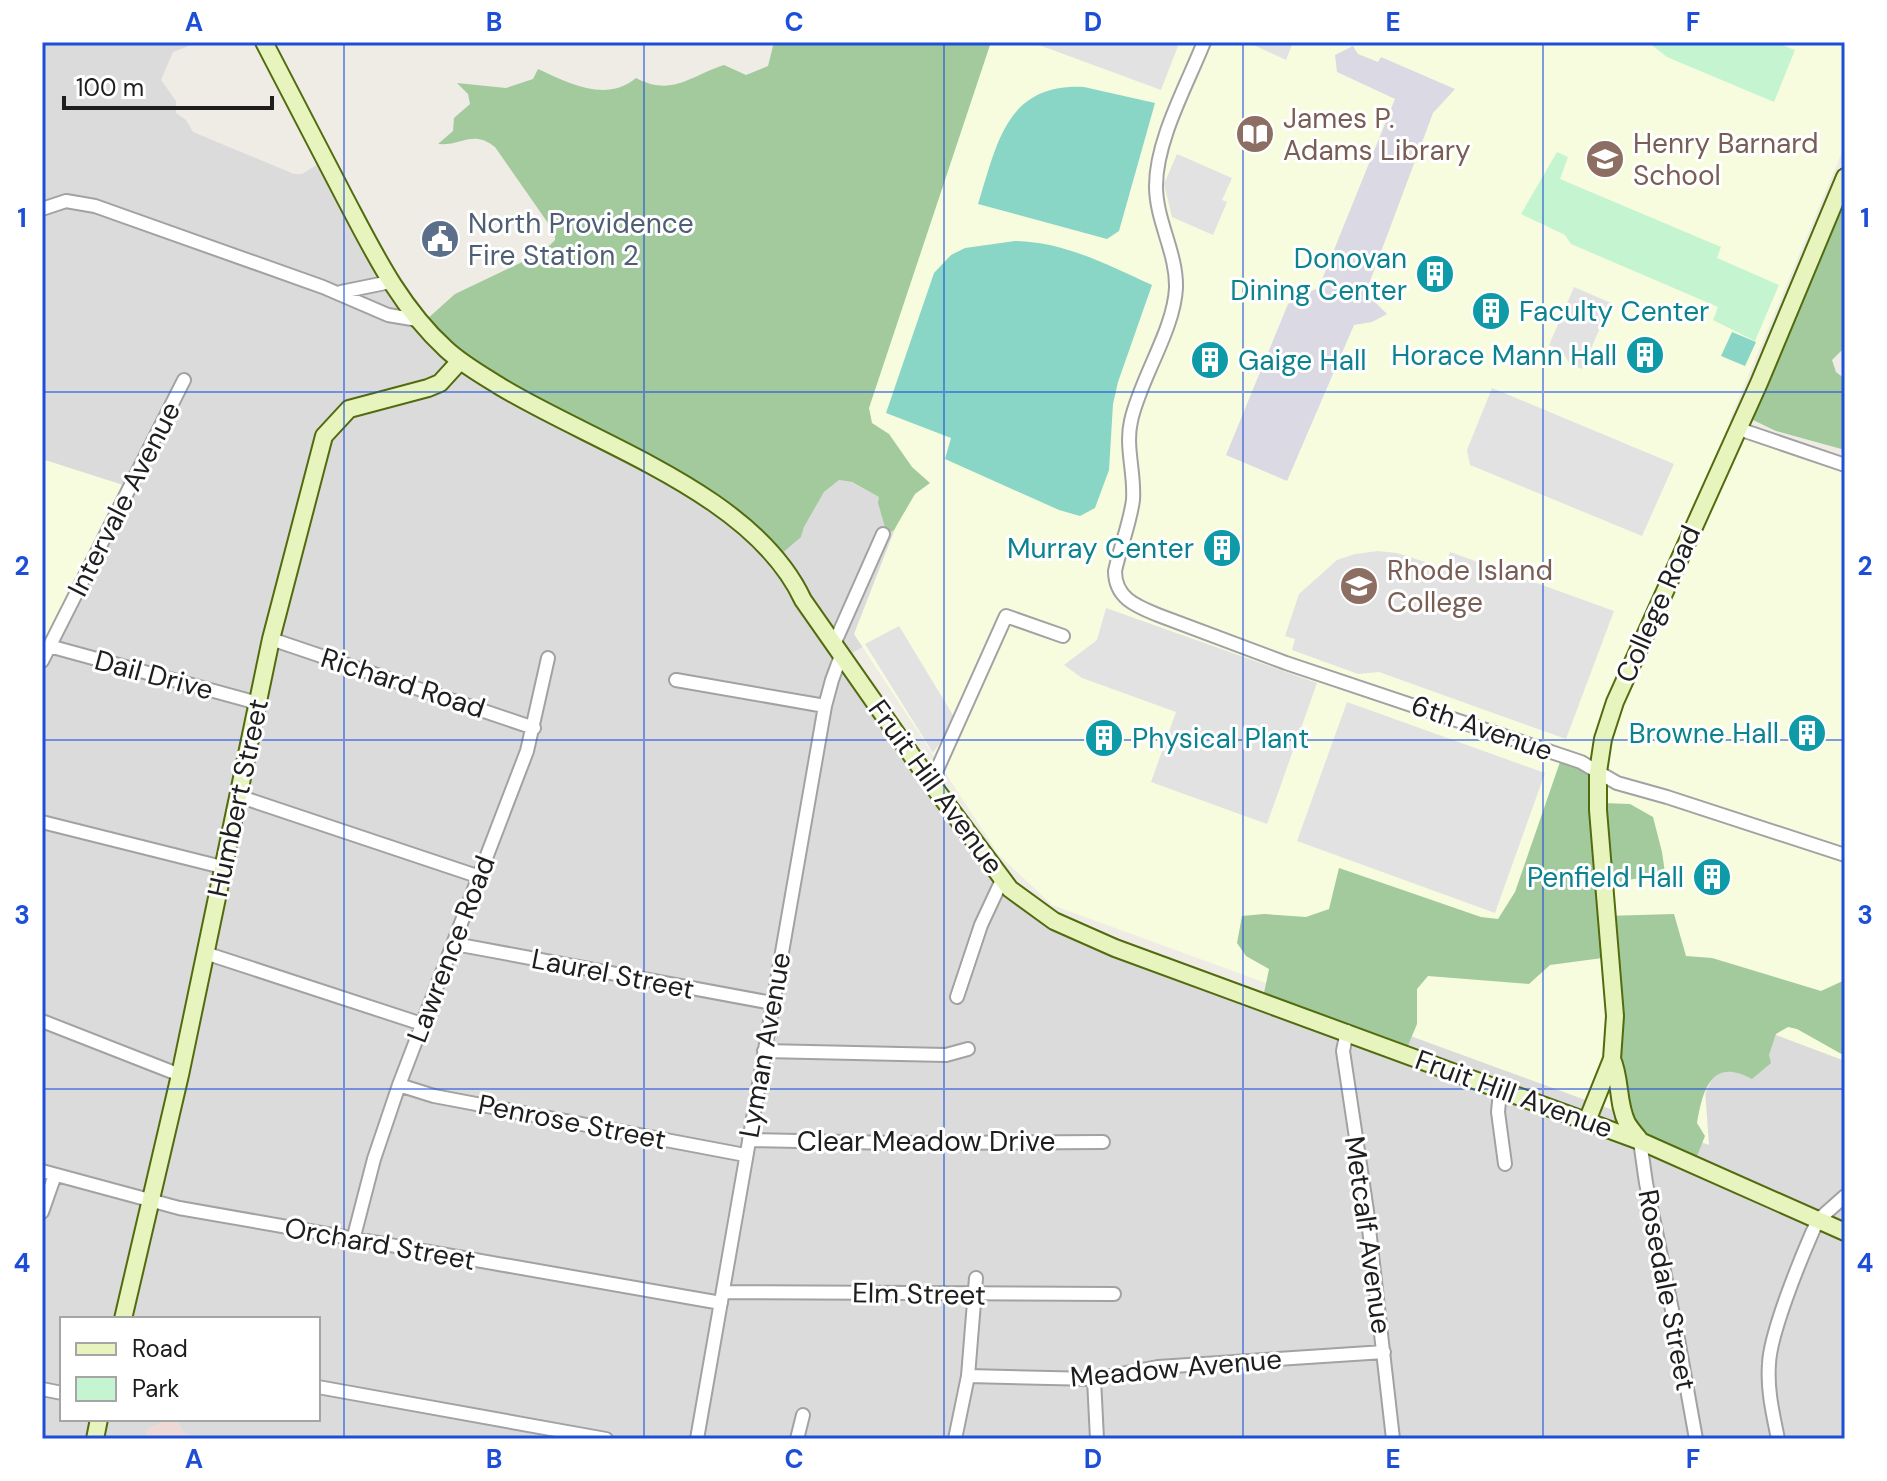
<svg xmlns="http://www.w3.org/2000/svg" width="1887" height="1481" viewBox="0 0 1887 1481" font-family="'DM Sans',sans-serif">
  <style>
    .residential { fill: #dcdbdb }
    .commercial { fill: #eddad5 }
    .education { fill: #f7fcdf }
    .forest { fill: #a2ca9d }
    .park { fill: #c5f4d1 }
    .pitch { fill: #89d6c6 }
    .parking { fill: #e2e2e2 }
    .plaza { fill: #dbd9e3 }
    .lines { fill: none; stroke-linecap: round; stroke-linejoin: round }
    .street-casing { stroke: #a2a2a2; stroke-width: 16 }
    .secondary-casing { stroke: #516b0e; stroke-width: 20 }
    .street { stroke: #fff; stroke-width: 12 }
    .secondary { stroke: #e7f4bd; stroke-width: 16 }
    .grid { fill: none; stroke: #1d4ed8; stroke-width: 2; stroke-opacity: 0.55 }
    .labels { text-anchor: middle; dominant-baseline: central; stroke-width: 6; stroke-linejoin: round; paint-order: stroke }
    .education-label { font-size: 28px; fill: #785e54; stroke: #fff; text-anchor: start }
    .service-label { font-size: 28px; fill: #4e5e75; stroke: #fff; text-anchor: start }
    .culture-label { font-size: 28px; fill: #0d838f; stroke: #fff; text-anchor: end }
    .street-label { font-size: 28px; fill: #1e1e1e; stroke: #fff }
    .neatline { fill: none; stroke: #1d4ed8; stroke-width: 3 }
    .grid-label { font-size: 26px; text-anchor: middle; font-weight: bold; fill: #1d4ed8 }
  </style>
  <rect width="100%" height="100%" fill="#eeece5"/>
  <path class="residential" d="M42,42H199L173,52L161,80L176,101V113L186,120L193,132L294,174H302L328,158L380,255L426,320L801,537L804,527L824,492L839,480L851,482L879,497L915,494L918,614L844,658L1006,882L1068,925L1405,1053L1417,1024L1700,1107L1712,1079L1722,1071H1736L1769,1055L1776,1034L1845,1056V1439H212L197,1438L184,1433L175,1419H318V1319H62V1419H172L149,1428L145,1439H42V672L92,575L54,554L42,515Z"/>
  <path class="commercial" d="M172,1419H175L184,1433L197,1438L212,1439H145L149,1428Z"/>
  <path class="education" d="M982,42H1845V145L1729,422L1845,457V1061L1699,1006L1709,1145L1052,905L999,855L854,634L912,485L842,458Z
    M42,459L123,485L42,647Z"/>
  <path class="forest" d="M774,42H991L869,408L872,423L889,434L912,467L930,483L915,494L894,530L887,534L878,503L879,497L852,482L839,480L824,492L804,527L801,537L780,555L748,527L469,363L426,320L455,294L543,252L555,240V233L495,147C473,129 462,146 438,144L453,131L454,118L470,104L468,94L457,83L506,88L533,79L538,69C569,83 606,103 636,78C672,97 690,76 724,65L746,75L768,66Z
    M1840,198L1845,200V329L1844,348L1832,360L1836,372L1845,379V450L1776,431L1751,419Z
    M1563,760L1604,775L1603,803L1630,804L1653,817L1662,852L1665,873L1603,885L1605,916L1674,914L1686,956L1712,958L1821,991L1845,980V1056L1797,1029L1788,1027L1776,1034L1769,1055L1771,1063L1752,1079C1712,1057 1703,1088 1697,1123L1705,1136L1695,1161L1614,1131L1615,1080L1610,957L1550,965L1529,984L1428,976L1417,989V1024L1405,1053L1263,998L1269,969L1246,956L1237,943L1242,916L1264,914L1306,917L1329,909L1339,868L1481,917L1498,919L1515,892L1560,762Z"/>
  <path class="park" d="M1775,42L1795,50L1774,102L1667,57L1649,43Z
    M1557,152L1568,157L1560,179L1721,247L1717,258L1779,285L1755,341L1713,320L1718,307L1571,244L1565,235L1521,214Z"/>
  <path class="pitch" d="M1084,87L1155,103L1119,231L1107,239L978,204C997,144 1006,83 1084,87Z
    M1015,241C1065,242 1108,265 1152,285L1118,382L1113,404L1109,470L1095,508L1080,516L1059,510L945,459L951,438L886,413L934,273L951,255L965,248Z
    M1732,332L1756,342L1745,366L1721,356Z"/>
  <path class="parking" d="M1031,42H1166L1178,46L1161,90Z
    M1247,42H1293L1286,60Z
    M1177,154L1232,178L1222,200L1227,202L1213,235L1172,217L1164,184Z
    M1574,287L1611,303L1582,369L1570,364L1561,350L1549,345Z
    M1492,388L1674,464L1642,536L1470,465L1467,450Z
    M1378,551L1397,553L1444,568L1450,552L1614,611L1566,739L1379,672L1358,674L1292,650L1295,639L1285,636L1299,594L1337,560L1355,554Z
    M1106,608L1317,683L1267,824L1151,782L1176,712L1082,678L1064,665L1097,640Z
    M899,626L956,720L933,753L865,644Z
    M1347,702L1545,773L1495,913L1297,841Z"/>
  <path class="plaza" d="M1353,46L1358,54L1378,62L1381,57L1455,89L1433,113L1370,281L1373,300L1387,314L1372,322L1354,325L1287,481L1226,455L1288,304L1319,287L1395,99L1337,72L1335,55Z"/>
  <g class="lines">
    <g class="street-casing">
      <path id="street" d="M1204,42C1187,85 1156,140 1156,186C1156,221 1177,253 1176,288C1174,330 1140,379 1131,421C1125,447 1135,473 1133,500C1130,523 1120,548 1115,571C1115,598 1136,606 1158,615L1286,663L1581,762L1617,783L1667,797L1845,855
        M42,209L66,201L95,206L323,287L388,315L418,320
        M341,292L390,282
        M1739,429L1845,465
        M271,639L534,728
        M835,642L883,534
        M49,646L258,703
        M42,661L184,380
        M676,680L825,706
        M931,783L1006,616L1063,636
        M238,796L480,877
        M42,822L222,867
        M455,944L772,1003
        M205,953L422,1024
        M957,997L981,925L1002,880
        M42,1021L180,1075
        M1347,1031L1343,1051L1367,1211L1393,1439
        M764,1051L946,1055L968,1049
        M399,1085L434,1096L745,1155
        M1500,1091L1498,1112L1505,1164
        M749,1140L896,1143L1103,1142
        M1640,1141L1646,1183L1678,1339L1696,1439
        M42,1171L179,1208L721,1303
        M42,1212L55,1175
        M353,1240L374,1159L399,1085L527,751L548,658
        M724,1292L1114,1294
        M968,1376L1094,1379L1158,1367L1384,1352
        M1094,1379L1097,1439
        M318,1387L606,1439
        M42,1389L62,1393
        M697,1439L825,706L832,680L842,653
        M797,1439L803,1415
        M955,1439L968,1376L976,1278
        M1778,1439C1773,1414 1767,1390 1769,1364C1770,1334 1799,1263 1812,1233L1818,1220L1845,1196"/>
    </g>
    <g class="secondary-casing">
      <path id="secondary" d="M264,42C291,94 318,146 345,198C374,253 400,307 446,349C462,364 482,375 501,387C597,445 754,494 803,600L931,783L1010,889L1054,921L1115,948L1640,1141L1845,1232
        M1612,1059C1621,1079 1617,1103 1627,1123C1630,1128 1635,1134 1639,1139
        M1587,1121L1612,1059L1615,1016L1598,810V772L1603,739L1615,702L1759,383L1845,177
        M123,1319L180,1075L271,639L324,436L349,409L428,388L440,383L460,361
        M95,1439L99,1419"/>
    </g>
    <use href="#street" class="street"/>
    <use href="#secondary" class="secondary"/>
  </g>
  <path class="grid" d="M344,42V1439M644,42V1439M944,42V1439M1243,42V1439M1543,42V1439M42,392H1845M42,740H1845M42,1089H1845"/>
  <defs>
    <g id="library-disc" transform="scale(2)"><circle r="9.5" fill="#8d6e63" stroke="#fff"/><path d="M-6-4Q-3-5.5-.7-3.5V5Q-3 3-6 4ZM6-4Q3-5.5 .7-3.5V5Q3 3 6 4Z" fill="#fff"/></g>
    <g id="school-disc" transform="scale(2)"><circle r="9.5" fill="#8d6e63" stroke="#fff"/><path d="M0-5L7-2L0 1L-7-2ZM-4 1L0 2.5L4 1V4Q0 6-4 4Z" fill="#fff"/></g>
    <g id="civic-disc" transform="scale(2)"><circle r="9.5" fill="#5c6f8a" stroke="#fff"/><path d="M-.6-6.5H3V-4.5H.6V-3L4-1V1h2V6H-6V1h2V-1L-.6-3ZM-1.2 2.5V6h2.4V2.5Z" fill="#fff"/></g>
    <g id="building-disc" transform="scale(2)"><circle r="9.5" fill="#0f9aa8" stroke="#fff"/><path d="M-4-6H4V6H1V3H-1V6H-4ZM-2.5-4.3h1.7v1.8h-1.7ZM.8-4.3h1.7v1.8H.8ZM-2.5-1h1.7V.8h-1.7ZM.8-1h1.7V.8H.8Z" fill="#fff"/></g>
    <g id="university-disc" transform="scale(2)"><circle r="9.5" fill="#8d6e63" stroke="#fff"/><path d="M0-5L7-2L0 1L-7-2ZM-4 1L0 2.5L4 1V4Q0 6-4 4Z" fill="#fff"/></g>
  </defs>
  <g fill-rule="evenodd">
    <use href="#library-disc" x="1255" y="134"/>
    <use href="#school-disc" x="1605" y="159"/>
    <use href="#civic-disc" x="440" y="239"/>
    <use href="#building-disc" x="1435" y="274"/>
    <use href="#building-disc" x="1491" y="311"/>
    <use href="#building-disc" x="1645" y="355"/>
    <use href="#building-disc" x="1210" y="360"/>
    <use href="#building-disc" x="1222" y="548"/>
    <use href="#university-disc" x="1359" y="586"/>
    <use href="#building-disc" x="1807" y="733"/>
    <use href="#building-disc" x="1104" y="738"/>
    <use href="#building-disc" x="1712" y="877"/>
  </g>
  <g class="labels">
    <g class="education-label">
      <text x="1283" y="118">James P.<tspan x="1283" dy="32">Adams Library</tspan></text>
      <text x="1633" y="143">Henry Barnard<tspan x="1633" dy="32">School</tspan></text>
      <text x="1387" y="570">Rhode Island<tspan x="1387" dy="32">College</tspan></text>
    </g>
    <g class="service-label">
      <text x="468" y="223">North Providence<tspan x="468" dy="32">Fire Station 2</tspan></text>
    </g>
    <g class="culture-label">
      <text x="1407" y="258">Donovan<tspan x="1407" dy="32">Dining Center</tspan></text>
      <text x="1519" y="311" text-anchor="start">Faculty Center</text>
      <text x="1617" y="355">Horace Mann Hall</text>
      <text x="1238" y="360" text-anchor="start">Gaige Hall</text>
      <text x="1194" y="548">Murray Center</text>
      <text x="1779" y="733">Browne Hall</text>
      <text x="1132" y="738" text-anchor="start">Physical Plant</text>
      <text x="1684" y="877">Penfield Hall</text>
    </g>
    <g class="street-label">
      <text transform="translate(124 499) rotate(-63)">Intervale Avenue</text>
      <text transform="translate(1658 604) rotate(-66)">College Road</text>
      <text transform="translate(154 675) rotate(15)">Dail Drive</text>
      <text transform="translate(403 683) rotate(18)">Richard Road</text>
      <text transform="translate(1482 728) rotate(19)">6th Avenue</text>
      <text transform="translate(936 787) rotate(54)">Fruit Hill Avenue</text>
      <text transform="translate(238 798) rotate(-78)">Humbert Street</text>
      <text transform="translate(451 949) rotate(-69)">Lawrence Road</text>
      <text transform="translate(613 974) rotate(11)">Laurel Street</text>
      <text transform="translate(765 1045) rotate(-80)">Lyman Avenue</text>
      <text transform="translate(1514 1094) rotate(20)">Fruit Hill Avenue</text>
      <text transform="translate(572 1122) rotate(11)">Penrose Street</text>
      <text x="926" y="1141">Clear Meadow Drive</text>
      <text transform="translate(1368 1235) rotate(82)">Metcalf Avenue</text>
      <text transform="translate(380 1244) rotate(10)">Orchard Street</text>
      <text transform="translate(1667 1290) rotate(79)">Rosedale Street</text>
      <text transform="translate(919 1294) rotate(1)">Elm Street</text>
      <text transform="translate(1176 1368) rotate(-5)">Meadow Avenue</text>
    </g>
  </g>
  <rect width="1887" height="1481" fill="none" stroke="#ffffff" stroke-width="88"/>
  <rect x="60" y="1317" width="260" height="104" fill="#ffffff" stroke="#a5a5a5" stroke-width="2"/>
  <rect x="76" y="1343" width="40" height="12" fill="#e7f4bd" stroke="#a5a5a5" stroke-width="2"/>
  <text x="132" y="1357" font-size="24" fill="#1e1e1e">Road</text>
  <rect x="76" y="1377" width="40" height="24" fill="#c5f4d1" stroke="#a5a5a5" stroke-width="2"/>
  <text x="132" y="1397" font-size="24" fill="#1e1e1e">Park</text>
  <path d="M64 96v12h208v-12" fill="none" stroke="#1e1e1e" stroke-width="4"/>
  <text x="76" y="96" font-size="24" fill="#1e1e1e" stroke="#ffffff" stroke-width="6" paint-order="stroke">100 m</text>
  <rect x="44" y="44" width="1799" height="1393" class="neatline"/>
  <g class="grid-label">
    <text x="194" y="31">A</text>
    <text x="494" y="31">B</text>
    <text x="794" y="31">C</text>
    <text x="1093" y="31">D</text>
    <text x="1393" y="31">E</text>
    <text x="1693" y="31">F</text>
    <text x="22" y="227">1</text>
    <text x="1865" y="227">1</text>
    <text x="22" y="575">2</text>
    <text x="1865" y="575">2</text>
    <text x="22" y="924">3</text>
    <text x="1865" y="924">3</text>
    <text x="22" y="1272">4</text>
    <text x="1865" y="1272">4</text>
    <text x="194" y="1468">A</text>
    <text x="494" y="1468">B</text>
    <text x="794" y="1468">C</text>
    <text x="1093" y="1468">D</text>
    <text x="1393" y="1468">E</text>
    <text x="1693" y="1468">F</text>
  </g>
</svg>
